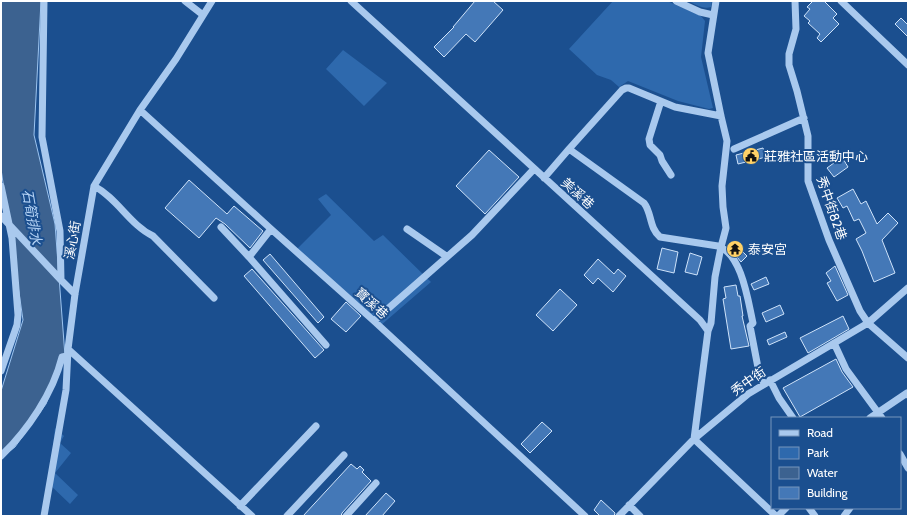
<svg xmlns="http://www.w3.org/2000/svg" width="909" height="517" viewBox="0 0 909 517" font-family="Cabin,'Noto Sans TC',sans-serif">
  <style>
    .green { fill: #2e69ad }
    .water { fill: #3c6290; stroke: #9cc4f0 }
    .building { fill: #4478b7; stroke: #cfe3fa }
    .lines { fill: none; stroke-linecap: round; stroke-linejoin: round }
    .minor { stroke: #a9c9ee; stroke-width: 7 }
    .labels { text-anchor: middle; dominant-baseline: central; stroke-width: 4; stroke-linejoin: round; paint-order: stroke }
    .poi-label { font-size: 13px; fill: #fff; stroke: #1b4f8f; text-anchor: start }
    .street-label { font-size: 13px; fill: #fff; stroke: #1b4f8f }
    .water-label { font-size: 14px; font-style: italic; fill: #b5d3f5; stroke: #1b4f8f }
  </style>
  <rect width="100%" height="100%" fill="#1b4f8f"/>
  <path class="green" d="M613,1H667L701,16L705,21L701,57L713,108L709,109L678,101L628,81L619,87L611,80L597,75L569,49Z
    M688,1H712L711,7C703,10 695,4 688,1Z
    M343,50L387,83L364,106L326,69Z
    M326,194L374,241L383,235L431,282L380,326L295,251L331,215L318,199Z
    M55,428L64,436L60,443L71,453L55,473L78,495L70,504L49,484Z"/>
  <path class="water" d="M1,1H41L34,135L55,224L65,356L46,404L15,447L1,458V391L23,320L1,169Z"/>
  <path class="building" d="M475,1H493L503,10L475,42L466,34L444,57L434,47L454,27H453Z
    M813,1H824L837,14L833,18L839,24L821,42L817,38L820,34L808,23L810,21L804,16L810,9L807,7Z
    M901,18L908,25V37L895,24Z
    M763,148L766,157L738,164L736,155Z
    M489,150L519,177L485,214L456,186Z
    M842,157L848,167L834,177L827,168Z
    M189,180L227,214L234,206L263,231L250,248L225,224L216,218L199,238L165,208Z
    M853,189L861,204L866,201L877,224L888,213L898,223L882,240L895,273L874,282L862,251L856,239L866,233L859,219L854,221L847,206L843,208L837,198Z
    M734,243L747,256L741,262L730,248Z
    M662,248L678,252L674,273L657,269Z
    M690,253L702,257L697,275L685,272Z
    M270,254L324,317L318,323L263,260Z
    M598,259L614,274L618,269L626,276L613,292L598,278L593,284L584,275Z
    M835,266L848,295L837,301L827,283L831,281L826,273Z
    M252,269L324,350L315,358L244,276Z
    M766,277L769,284L754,290L751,284Z
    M736,285L738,296H740L743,316H742L749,346L731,349L723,299L726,298L724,287Z
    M560,289L577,305L553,331L536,315Z
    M346,302L361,316L346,332L331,319Z
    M780,305L784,314L766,322L762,313Z
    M843,316L849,329L808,353L800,338Z
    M785,332L787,337L769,345L767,340Z
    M836,359L842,372L853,387L800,417L783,388Z
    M542,422L552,431L530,453L521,444Z
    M351,464L357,469L360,466L364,470L362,472L371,481L342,513L341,516H303Z
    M386,493L395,501L382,516H365Z
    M601,500L615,513L614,516H600L594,510Z"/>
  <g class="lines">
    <path class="minor" d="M44,1L42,137L60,231L61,280L75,294
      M185,1L203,15
      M351,1L700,320L708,331L694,439L776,516
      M676,1L700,12L713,15
      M795,1L796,29L789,54V65L797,91L808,136V181L829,240L860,311L868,323L908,358
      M841,1L908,65
      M661,101L649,139L650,145L660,155L662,161L671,175
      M140,110L271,229L374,321L585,516
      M721,116L675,107L629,88H626L622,90L569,149L644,203C652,213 649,228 660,237L718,246C742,254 748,301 753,323L750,326L760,378L764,383
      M734,149L804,118
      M544,178L569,149
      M1,186L12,238L18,315L17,325L1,371
      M94,186C117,198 130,225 153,236L214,298
      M1,216L61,280
      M221,227L249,257L326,345
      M407,229L446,256
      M249,257L271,229
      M374,321L472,235L534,169
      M708,331L711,323L715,277L721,247L726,228L723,207L722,186L727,141L721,116L708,53L716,1
      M834,343L846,369L882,418
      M68,349L252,516
      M770,380L779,398L793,418
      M870,418L907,393L908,395
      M900,454L908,468
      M1,456C28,430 53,393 62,357L67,356
      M629,505L640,516
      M240,506L316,426
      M809,508L815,516
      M44,516L66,390L68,349L75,294L94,186L140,110L176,59L212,1
      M287,516L344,455
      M346,516L376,483
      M619,516L694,439L748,394L868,323L908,288
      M778,516L786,508
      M844,516L850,508"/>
  </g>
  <defs>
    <g id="civic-disc" transform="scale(0.9)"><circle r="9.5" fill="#ffd166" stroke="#1b4f8f"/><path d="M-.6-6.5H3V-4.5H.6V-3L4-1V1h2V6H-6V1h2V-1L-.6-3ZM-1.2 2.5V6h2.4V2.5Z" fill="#111"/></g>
    <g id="temple-disc" transform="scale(0.9)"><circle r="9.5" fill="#ffd166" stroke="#1b4f8f"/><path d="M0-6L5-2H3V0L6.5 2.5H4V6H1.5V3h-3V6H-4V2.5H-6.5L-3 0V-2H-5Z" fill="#111"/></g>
  </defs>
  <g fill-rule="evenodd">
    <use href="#civic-disc" x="751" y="156"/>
    <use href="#temple-disc" x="735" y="249"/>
  </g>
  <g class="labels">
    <g class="poi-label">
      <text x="764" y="156">莊雅社區活動中心</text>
      <text x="748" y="249">泰安宮</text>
    </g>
    <g class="street-label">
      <text transform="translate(578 193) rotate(42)">美溪巷</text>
      <text transform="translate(832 208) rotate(71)">秀中街82巷</text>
      <text transform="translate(72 240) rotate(-80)">溪心街</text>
      <text transform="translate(372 303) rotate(42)">寶溪巷</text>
      <text transform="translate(748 381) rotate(-35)">秀中街</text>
    </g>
    <g class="water-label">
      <text transform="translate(32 217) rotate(80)">石筍排水</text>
    </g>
  </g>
  <rect width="909" height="517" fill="none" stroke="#ffffff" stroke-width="4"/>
  <rect x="771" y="417" width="130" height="92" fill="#1b4f8f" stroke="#7695bc"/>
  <rect x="779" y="430" width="20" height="6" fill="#a9c9ee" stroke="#7695bc"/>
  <text x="807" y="437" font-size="12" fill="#ffffff">Road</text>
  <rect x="779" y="447" width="20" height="12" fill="#2e69ad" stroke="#7695bc"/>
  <text x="807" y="457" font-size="12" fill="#ffffff">Park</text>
  <rect x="779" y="467" width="20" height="12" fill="#3c6290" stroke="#7695bc"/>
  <text x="807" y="477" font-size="12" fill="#ffffff">Water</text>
  <rect x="779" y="487" width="20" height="12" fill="#4478b7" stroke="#7695bc"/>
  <text x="807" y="497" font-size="12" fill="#ffffff">Building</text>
</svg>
